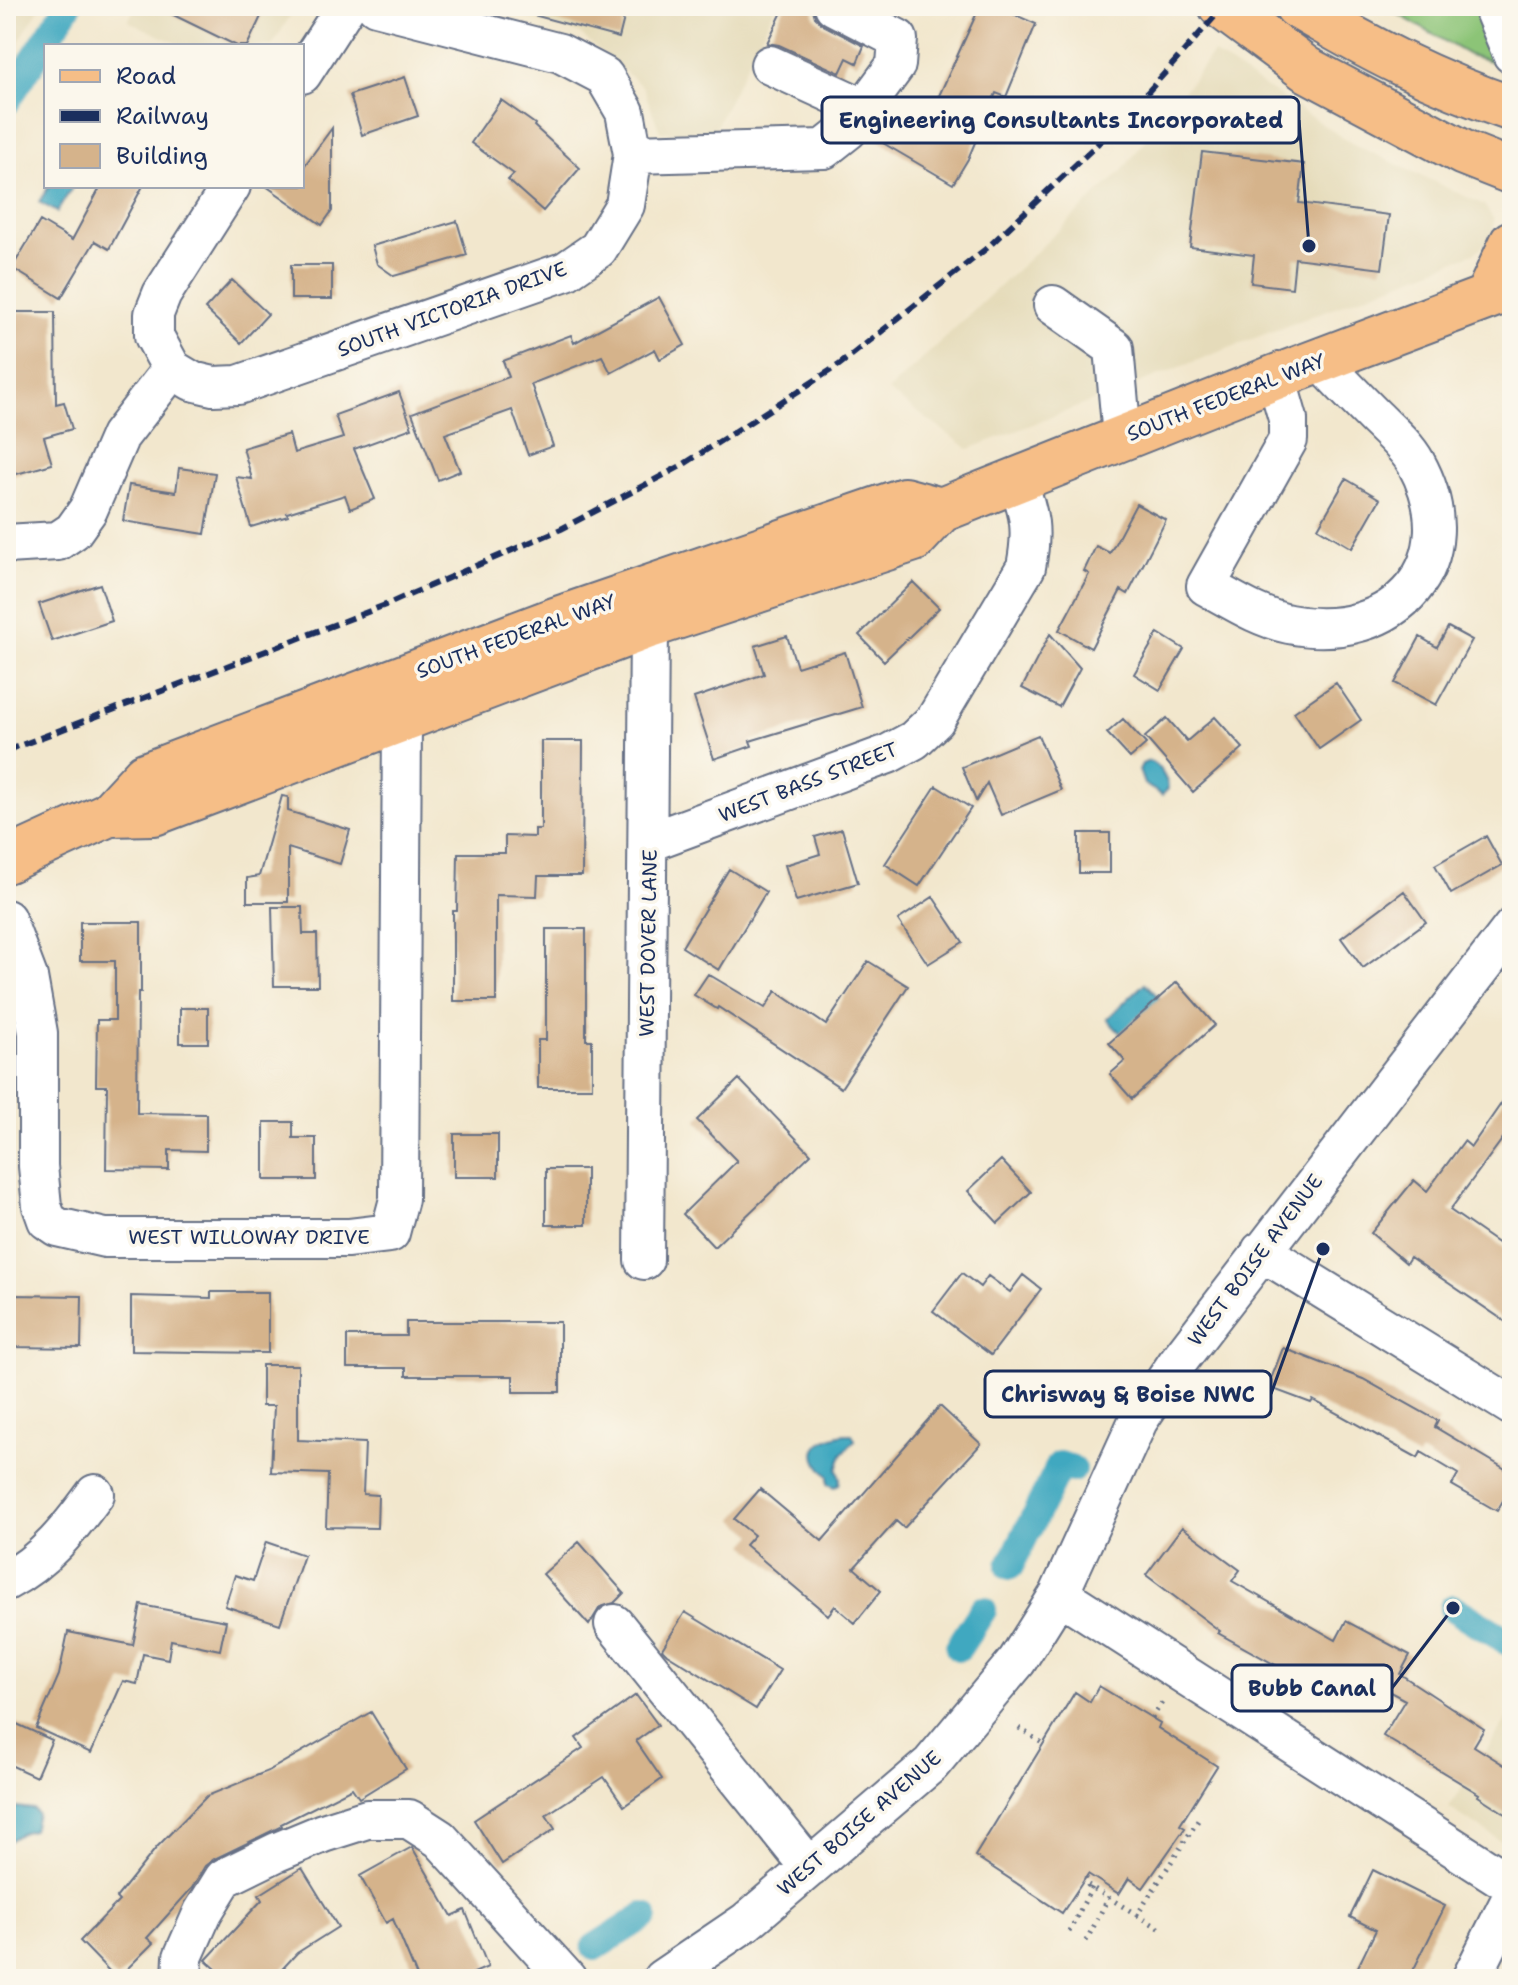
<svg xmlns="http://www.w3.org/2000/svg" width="1518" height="1985" viewBox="0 0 1518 1985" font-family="'Shantell Sans',sans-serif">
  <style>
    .built { fill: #e5dbba }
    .green { fill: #8cc477; stroke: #547a6a; stroke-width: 2 }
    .water { fill: #40a8c0; stroke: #2e6c8f; stroke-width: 2 }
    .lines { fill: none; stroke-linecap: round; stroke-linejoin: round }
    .canal { stroke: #40a8c0; stroke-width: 28 }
    .building { fill: #d5b38b }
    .minor-casing { stroke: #666f85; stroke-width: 42 }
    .major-casing { stroke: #666f85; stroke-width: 48 }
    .path { stroke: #666f85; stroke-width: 5; stroke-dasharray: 2 6; stroke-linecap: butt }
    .minor { stroke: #fff; stroke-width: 38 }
    .major { stroke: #f6be87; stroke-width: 44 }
    .rail { stroke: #1b2f5e; stroke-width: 6; stroke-dasharray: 12 6; stroke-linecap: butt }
    .labels { text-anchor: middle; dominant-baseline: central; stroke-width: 7; stroke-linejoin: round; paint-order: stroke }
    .street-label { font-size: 20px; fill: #1b2f5e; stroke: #fbf7ec }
    .leader { fill: none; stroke: #1b2f5e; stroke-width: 3 }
    .callout-dot { fill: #1b2f5e; stroke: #fbf7ec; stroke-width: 3 }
    .callout { fill: #fbf7ec; stroke: #1b2f5e; stroke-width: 3 }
    .callout-label { font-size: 22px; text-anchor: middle; font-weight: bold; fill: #1b2f5e }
  </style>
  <rect width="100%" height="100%" fill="#fbf7ec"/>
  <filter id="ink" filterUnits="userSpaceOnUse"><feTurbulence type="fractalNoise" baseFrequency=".0125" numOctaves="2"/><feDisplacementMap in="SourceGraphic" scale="16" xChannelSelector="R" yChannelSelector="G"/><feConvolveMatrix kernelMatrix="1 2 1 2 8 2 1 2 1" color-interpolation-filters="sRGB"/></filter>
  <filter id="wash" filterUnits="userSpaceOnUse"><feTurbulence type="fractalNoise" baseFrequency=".006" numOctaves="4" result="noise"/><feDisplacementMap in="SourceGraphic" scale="32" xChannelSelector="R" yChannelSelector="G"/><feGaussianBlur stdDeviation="1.8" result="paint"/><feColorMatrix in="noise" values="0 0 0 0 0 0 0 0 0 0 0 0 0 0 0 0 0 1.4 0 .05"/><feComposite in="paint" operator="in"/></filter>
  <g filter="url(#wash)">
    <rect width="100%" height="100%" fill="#f2e7cd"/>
    <path class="built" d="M6,6H41L6,62Z
      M136,6H296L272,46H183L128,21Z
      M486,6H776L713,132H660L643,87L579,33Z
      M1213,53L1351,143L1484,205L1494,220L1493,238L1474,253L969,449L888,391L1121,172Z
      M1512,1711V1848L1449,1808Z"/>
    <path class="green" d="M1384,6H1512V67L1469,55Z"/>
    <path class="water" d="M49,186H73L57,212L39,202Z
      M1149,761C1158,764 1168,779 1168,789L1162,795L1144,784L1139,770L1142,764Z
      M1145,983L1161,1000L1123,1036L1107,1019Z
      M845,1434H852L855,1440L842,1454L837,1470L840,1478L839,1485L835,1487L828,1484V1476C804,1453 816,1439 845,1434Z
      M16,1807L33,1809L37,1814L33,1830L23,1832L6,1843V1819Z"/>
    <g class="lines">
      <path class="canal" d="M6,102L68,6
        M1010,1566L1060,1465L1072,1469
        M1453,1608L1512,1644
        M959,1647L983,1610
        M595,1947L644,1916"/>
    </g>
    <g id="blocks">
      <path class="building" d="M155,6H266L247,46H237Z
        M526,6H627L619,38L526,13Z
        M785,6H812L815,17L823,25L864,46L857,63L847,58L840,73L779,45L767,43Z
        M980,6H995L1036,24L1006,97L996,93L968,159L953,184L871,136L888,113L922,133Z
        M405,77L418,116L362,135L350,95Z
        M501,100L535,124L534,126L580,168L543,211L508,180L514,174L471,143Z
        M332,128V211L322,225L266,186H302V169Z
        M1202,152L1304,164L1299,203L1389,215L1382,269L1295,258L1292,288L1251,283L1254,255L1190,247Z
        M101,186H143L109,249L95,241L61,298L12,268L40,221L72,240Z
        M457,221L467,255L394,276L377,264L372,246Z
        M291,265H332V299H291Z
        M232,280L268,314L241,343L205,309Z
        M659,297L685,345L660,359L655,349L611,373L602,356L531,384L553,446L528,455L512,410L445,434L460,471L438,480L412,413L509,377L503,361L571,335L574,343Z
        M6,312H55L56,404L64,402L72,429L44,437L52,464L13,475L6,451Z
        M399,392L412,428L354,449L375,499L350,509L345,495L287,513L288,516L251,527L236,477L252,479L243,448L289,434L294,453L343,438L335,415Z
        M179,468L215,473L205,534L123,521L129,485L176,492Z
        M1346,479L1380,499L1352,548L1318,528Z
        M1136,504L1166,520L1128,594L1121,590L1091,648L1059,630L1089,574L1084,571L1096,546L1110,553Z
        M913,582L939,608L884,661L859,635Z
        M100,584L112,621L52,641L39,604Z
        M1448,627L1472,640L1436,705L1395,683L1420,637L1437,647Z
        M1158,633L1184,649L1160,690L1134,674Z
        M1050,634L1080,668L1059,707L1022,688Z
        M787,636L797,667L845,652L862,707L750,741L752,746L714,759L694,698L764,674L755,646Z
        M1336,683L1361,720L1319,749L1294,712Z
        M1215,717L1243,748L1193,792L1145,737L1167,718L1187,741Z
        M1123,719L1146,744L1130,758L1107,733Z
        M1038,735L1061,790L1001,815L987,783L976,801L962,767Z
        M541,741H583L582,876H538L537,896L496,895V1001H453V911H457L458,853H505V836L535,837V829H541Z
        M936,786L971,808L919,886L885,864Z
        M282,796L288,797V811L350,830L340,864L288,848V902H247V878L259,876Z
        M842,829L858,883L796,901L785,865L820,854L815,837Z
        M1079,833H1110V873H1079Z
        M1486,836L1502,865L1451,894L1435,865Z
        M729,869L766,892L719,970L682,947Z
        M1404,891L1426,922L1363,968L1341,938Z
        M933,897L963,942L928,964L898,920Z
        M272,907H302L303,934H317L318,986H274Z
        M80,922H141V992H138L137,1113L206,1114V1151L169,1150V1170L106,1169L107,1086H96L97,1020H115V961H80Z
        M546,929H586V1040H592V1088H538V1040H546Z
        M868,961L908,986L841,1088L718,1007L717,1009L694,995L708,974L765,1008L776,991L826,1025Z
        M1177,982L1215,1025L1132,1099L1110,1074L1125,1061L1109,1043Z
        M180,1008H208V1043H180Z
        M739,1079L811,1154L714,1247L683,1214L737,1161L697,1120Z
        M1512,1088V1143L1504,1137L1450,1210L1512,1253V1326L1410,1257L1406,1263L1371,1233L1414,1180L1427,1191L1464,1141L1471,1147Z
        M264,1122H293V1138H316V1180H264Z
        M454,1134H498V1177H454Z
        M1001,1160L1031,1192L998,1223L968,1191Z
        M546,1169H586V1225H546Z
        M962,1273L980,1287L988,1276L1010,1292L1023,1275L1041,1289L991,1355L933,1311Z
        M211,1292H268V1353L131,1351V1296L211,1298Z
        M11,1295L82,1296L81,1348L11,1347Z
        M406,1322H560V1392H513V1376H406V1368H347V1336H406Z
        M1283,1348L1363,1379L1438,1421L1435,1427L1512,1473V1485L1497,1511L1452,1485L1458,1474L1421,1452L1418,1458L1313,1400L1311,1403L1268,1387Z
        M262,1365H298V1440L365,1443L363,1494L378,1495L377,1528L326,1527L328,1474L271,1472L274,1406H262Z
        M940,1406L981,1444L904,1528L896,1521L854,1568L881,1591L855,1623L835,1606L828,1615L745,1545L754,1535L734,1519L760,1489L822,1541Z
        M1182,1527L1240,1570L1232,1581L1336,1640L1346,1621L1410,1655L1400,1674L1484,1729L1474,1746L1512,1770V1818L1478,1796L1479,1794L1383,1736L1405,1700L1357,1674L1342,1702L1218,1633L1220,1631L1146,1575Z
        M266,1542L304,1555L280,1624L225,1606L235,1575L253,1581Z
        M579,1542L624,1593L614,1603L600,1607L589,1625L543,1574Z
        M141,1605L226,1621L220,1650L171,1640L168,1659L143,1654L137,1684L123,1681L91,1753L36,1728L59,1675L68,1632L133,1645Z
        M685,1612L780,1670L756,1709L667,1654L662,1649Z
        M1099,1686L1160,1723L1158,1728L1217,1766L1180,1825L1185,1828L1143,1888L1129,1878L1119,1894L1088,1874L1062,1913L975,1856L1075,1692L1090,1702Z
        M636,1695L658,1725L636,1741L662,1779L624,1806L604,1777L546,1815L555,1829L502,1864L474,1820L583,1748L576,1738Z
        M371,1712L406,1769L359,1798L352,1788L281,1824L282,1826L214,1859L205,1866L192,1888L147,1938L153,1943L117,1979L80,1941L119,1901L116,1898L157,1847L207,1796L268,1771Z
        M6,1719L52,1740L36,1777L6,1763Z
        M412,1847L452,1916L465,1910L488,1967L460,1979H418L393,1919L386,1923L360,1876Z
        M302,1868L338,1927L297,1953L273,1979H227L206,1960L262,1900L259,1895Z
        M1373,1870L1445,1906L1409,1979H1352L1376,1930L1350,1917Z"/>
    </g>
  </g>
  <g filter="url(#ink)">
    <use href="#blocks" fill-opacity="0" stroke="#666f85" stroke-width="2"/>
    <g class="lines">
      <g class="minor-casing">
        <path id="minor" d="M1492,6L1512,54
          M770,65L864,108
          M302,74L346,6
          M633,154L824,149L848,130L896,65L898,39L834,6
          M231,186L162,294L154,314V336L172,369L192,381L213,386L238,385L566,271L598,249L625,205L633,154L625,112L604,76L560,53L376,6
          M1053,305L1114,348L1122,437
          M1276,377L1288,419V440L1206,586C1232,600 1259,618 1289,624C1395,645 1470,562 1416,463C1406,445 1389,431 1375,417C1356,398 1338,380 1320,360
          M6,544L58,541L73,531L88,510L120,436L172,369
          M649,842L888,754L914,740L935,720L1026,567C1033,531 1030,514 1017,481
          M6,919L28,977L38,1033V1166L42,1206L47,1220L57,1227L105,1238H348L390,1233L399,1199L402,720
          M1261,1251L1512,1406
          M644,1260L649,626
          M6,1581C45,1561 70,1528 95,1494
          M1059,1594L1512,1885
          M614,1624L810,1868
          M182,1979L183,1957L203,1912L224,1878L277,1852L323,1833L367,1819H409L440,1839L567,1979
          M662,1979L746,1922L931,1764L1017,1661L1059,1594L1138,1421L1177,1363L1512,928
          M1471,1979L1512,1897"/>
      </g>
      <g class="major-casing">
        <path id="major" d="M1221,6L1306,69L1464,153L1512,172
          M1297,6C1369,49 1433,82 1512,109
          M1487,297L1512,243
          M109,814L154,813L649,626L914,539L941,510L1276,377L1512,288
          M6,861L109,814L145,775L552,621L904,500L941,510"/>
      </g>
      <path class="path" d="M1152,1718L1165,1698
        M1019,1728L1042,1743
        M1086,1877L1088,1885L1137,1915L1199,1819
        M1137,1915L1161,1929
        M1069,1932L1092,1887
        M1086,1941L1109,1897"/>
      <use href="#minor" class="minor"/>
      <use href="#major" class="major"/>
      <path class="rail" d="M6,751L388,604L561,529L681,466L839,365L987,248L1124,119L1224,6"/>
    </g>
  </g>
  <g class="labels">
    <g class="street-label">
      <text transform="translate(452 309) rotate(-20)">SOUTH VICTORIA DRIVE</text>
      <text transform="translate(1226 397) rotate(-21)">SOUTH FEDERAL WAY</text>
      <text transform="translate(516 636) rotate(-20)">SOUTH FEDERAL WAY</text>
      <text transform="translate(808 782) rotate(-21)">WEST BASS STREET</text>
      <text transform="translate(648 943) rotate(-89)">WEST DOVER LANE</text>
      <text x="249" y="1237">WEST WILLOWAY DRIVE</text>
      <text transform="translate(1255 1260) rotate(-53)">WEST BOISE AVENUE</text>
      <text transform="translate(859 1823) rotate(-41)">WEST BOISE AVENUE</text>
    </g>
  </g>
  <path class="leader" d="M1309 246L1299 120M1323 1249L1271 1394M1453 1608L1392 1688"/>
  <g class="callout-dot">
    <circle cx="1309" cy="246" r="8"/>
    <circle cx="1323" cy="1249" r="8"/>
    <circle cx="1453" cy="1608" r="8"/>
  </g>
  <g class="callout">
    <rect x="822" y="97" width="477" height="46" rx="8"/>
    <rect x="985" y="1371" width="286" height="46" rx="8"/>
    <rect x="1232" y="1665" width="160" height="46" rx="8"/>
  </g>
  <g class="callout-label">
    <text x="1061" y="128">Engineering Consultants Incorporated</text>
    <text x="1128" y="1402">Chrisway &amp; Boise NWC</text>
    <text x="1312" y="1696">Bubb Canal</text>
  </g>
  <rect width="1518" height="1985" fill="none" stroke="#fbf7ec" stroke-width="32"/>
  <rect x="44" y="44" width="260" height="144" fill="#fbf7ec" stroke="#a1a7b3" stroke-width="2"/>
  <rect x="60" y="70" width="40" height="12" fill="#f6be87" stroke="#a1a7b3" stroke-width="2"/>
  <text x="116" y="84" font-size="24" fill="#1b2f5e">Road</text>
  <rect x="60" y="110" width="40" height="12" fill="#1b2f5e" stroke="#a1a7b3" stroke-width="2"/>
  <text x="116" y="124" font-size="24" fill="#1b2f5e">Railway</text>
  <rect x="60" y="144" width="40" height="24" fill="#d5b38b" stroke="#a1a7b3" stroke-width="2"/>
  <text x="116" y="164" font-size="24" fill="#1b2f5e">Building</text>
</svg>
